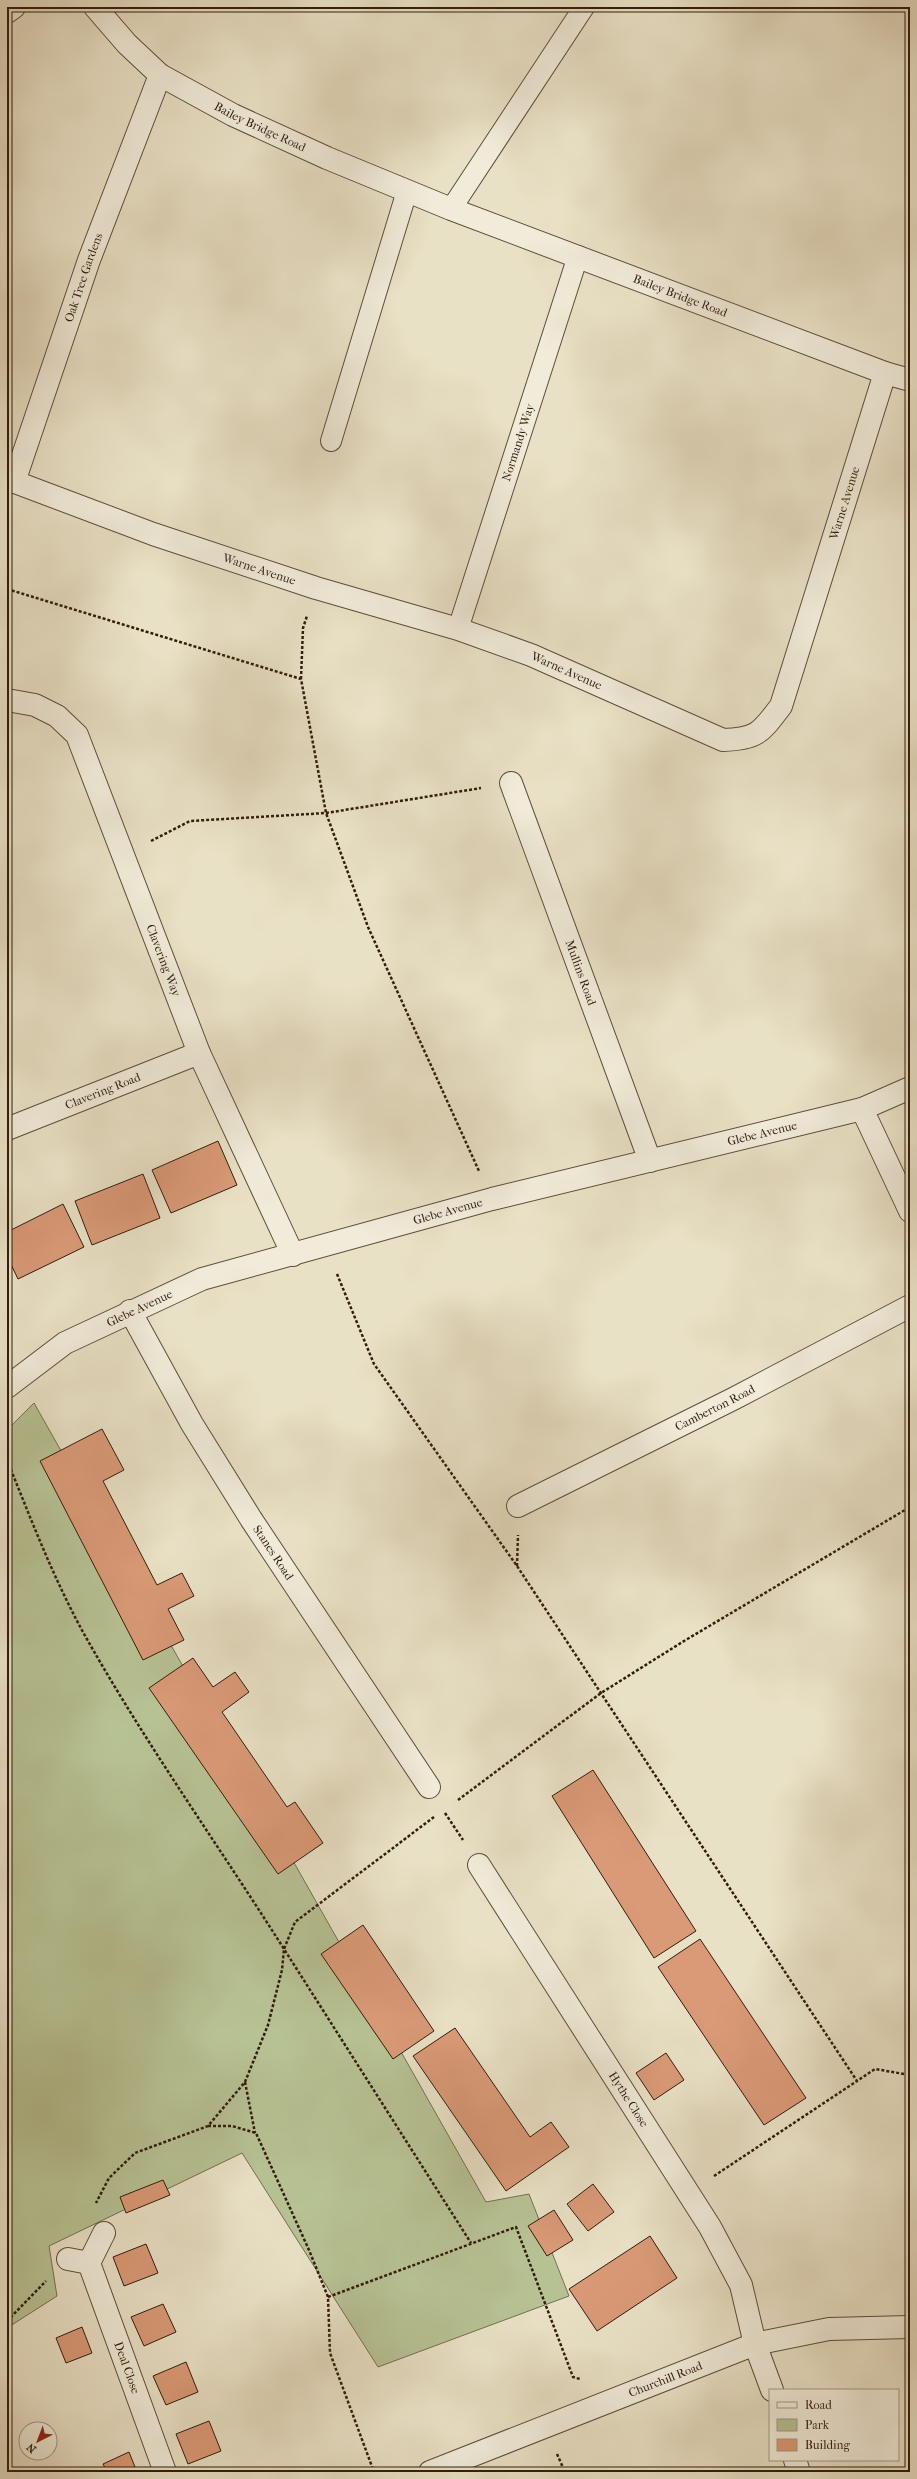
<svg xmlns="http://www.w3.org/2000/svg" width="917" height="2479" viewBox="0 0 917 2479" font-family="'IM FELL French Canon',serif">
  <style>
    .green { fill: #b7c294; stroke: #746f50 }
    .building { fill: #da9a77; stroke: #311c0c }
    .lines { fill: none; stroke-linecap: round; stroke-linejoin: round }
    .service-casing { stroke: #5f4d3a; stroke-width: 22 }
    .minor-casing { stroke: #5f4d3a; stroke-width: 24 }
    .path { stroke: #311c0c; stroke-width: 2.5; stroke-dasharray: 3 2; stroke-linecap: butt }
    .service { stroke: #f1ecda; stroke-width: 20 }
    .minor { stroke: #f1ecda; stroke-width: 22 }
    .labels { text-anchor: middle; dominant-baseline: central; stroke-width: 3; stroke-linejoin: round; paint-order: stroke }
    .street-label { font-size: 12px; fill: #311c0c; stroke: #f1ecda }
  </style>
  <rect width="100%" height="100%" fill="#e9e1c6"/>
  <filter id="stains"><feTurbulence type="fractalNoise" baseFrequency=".005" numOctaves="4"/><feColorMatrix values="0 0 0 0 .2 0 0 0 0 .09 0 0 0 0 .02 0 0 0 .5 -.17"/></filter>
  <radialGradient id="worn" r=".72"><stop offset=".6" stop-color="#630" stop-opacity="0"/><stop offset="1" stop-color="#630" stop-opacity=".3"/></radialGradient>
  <path class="green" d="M34,1403L486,2202L529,2194L569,2296L378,2367L242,2153L49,2246L57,2296L7,2328V1430Z"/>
  <path class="building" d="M218,1141L237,1185L171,1213L152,1170Z
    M143,1174L160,1218L92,1245L75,1201Z
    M63,1204L84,1247L18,1279L7,1256V1232Z
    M102,1429L124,1470L103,1481L157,1585L182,1573L194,1596L168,1609L184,1640L143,1660L40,1461Z
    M193,1658L213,1687L235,1672L249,1692L222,1712L287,1807L295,1802L323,1843L278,1874L149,1688Z
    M593,1770L696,1931L654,1958L552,1796Z
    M363,1925L434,2031L393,2059L321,1954Z
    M700,1939L806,2098L764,2125L658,1967Z
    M455,2028L530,2137L551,2122L569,2147L506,2191L413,2056Z
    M666,2053L684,2080L654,2100L636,2073Z
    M163,2180L170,2195L126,2213L120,2197Z
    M593,2184L614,2212L588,2231L567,2204Z
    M554,2210L573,2240L547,2256L528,2226Z
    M650,2236L677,2278L597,2331L569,2289Z
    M146,2244L158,2273L124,2286L113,2257Z
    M163,2304L176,2332L144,2346L131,2317Z
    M82,2327L92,2353L66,2363L56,2338Z
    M186,2362L198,2392L166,2405L153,2376Z
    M209,2421L221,2451L188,2464L176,2434Z
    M129,2452L137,2472H107L103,2464Z"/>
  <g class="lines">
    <g class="service-casing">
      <g id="service">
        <path d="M451,209L584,7"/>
        <path d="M331,441L407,191"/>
        <path id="s1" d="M458,629L578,256"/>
      </g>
    </g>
    <g class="minor-casing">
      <g id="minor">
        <path id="s2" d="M95,7L127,44L160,75L233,115L327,158L451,209L885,373L910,380"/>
        <path d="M7,12L14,7"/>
        <path id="s3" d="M7,479L153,534L316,588L458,629L531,655L723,740C758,739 761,732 781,706L885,373"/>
        <path id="s4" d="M14,482L89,260L160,75"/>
        <path id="s5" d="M7,700L35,705L57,716L77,735L199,1053L293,1255"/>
        <path id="s6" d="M511,783L650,1161"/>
        <path d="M862,1109L910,1211"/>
        <path id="s7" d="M7,1129L199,1053"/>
        <path id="s8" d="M130,1311L192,1424L251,1519L429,1787"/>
        <path id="s9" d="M7,1387L65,1343L202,1279L492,1199L862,1109L910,1088"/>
        <path id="s10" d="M518,1506L733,1399L910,1306"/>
        <path id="s11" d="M479,1865L710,2227L741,2285L755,2344L772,2390"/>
        <path id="s12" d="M104,2233L89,2263L165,2472"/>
        <path d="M68,2259L89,2263"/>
        <path d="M795,2460L799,2472"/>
        <path id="s13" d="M430,2472L755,2344L829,2329L910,2327"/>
      </g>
    </g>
    <path class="path" d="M7,589L301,679L326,813L368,927L479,1171
      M301,679L303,628L307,616
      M151,841L190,821L326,813L481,788
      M337,1274L374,1364L517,1566L857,2081L875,2069L910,2075
      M7,1460C33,1524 57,1588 92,1648C151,1751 220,1848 284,1949L282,1970L268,2025L245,2082L208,2126L135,2153L109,2178L96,2203
      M517,1566L518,1535
      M458,1800L601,1693L684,1641L910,1507
      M445,1813L463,1840
      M434,1817L295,1922L284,1949L471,2243
      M245,2082L255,2133
      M208,2126H232L256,2133L309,2250L328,2297L330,2353L374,2472
      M714,2176L857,2081
      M328,2297L516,2227L573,2377L580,2379
      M7,2321L46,2281
      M557,2454L565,2472"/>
    <use href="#service" class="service"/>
    <use href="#minor" class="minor"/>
  </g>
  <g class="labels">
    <g class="street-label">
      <text stroke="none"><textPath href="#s2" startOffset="207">Bailey Bridge Road</textPath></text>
      <text stroke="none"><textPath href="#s4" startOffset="216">Oak Tree Gardens</textPath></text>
      <text stroke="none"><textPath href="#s2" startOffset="660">Bailey Bridge Road</textPath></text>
      <text stroke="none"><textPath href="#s1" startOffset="196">Normandy Way</textPath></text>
      <text stroke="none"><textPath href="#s3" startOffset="1047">Warne Avenue</textPath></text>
      <text stroke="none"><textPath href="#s3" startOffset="268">Warne Avenue</textPath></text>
      <text stroke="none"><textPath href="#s3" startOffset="592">Warne Avenue</textPath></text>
      <text stroke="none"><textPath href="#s5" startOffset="322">Clavering Way</textPath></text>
      <text stroke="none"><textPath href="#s6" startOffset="202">Mullins Road</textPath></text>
      <text stroke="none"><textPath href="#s7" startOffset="103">Clavering Road</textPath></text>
      <text stroke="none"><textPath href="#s9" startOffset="803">Glebe Avenue</textPath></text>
      <text stroke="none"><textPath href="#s9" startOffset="479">Glebe Avenue</textPath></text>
      <text stroke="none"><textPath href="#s9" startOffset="155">Glebe Avenue</textPath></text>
      <text stroke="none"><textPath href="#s10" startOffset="220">Camberton Road</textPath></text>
      <text stroke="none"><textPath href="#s8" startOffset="281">Stanes Road</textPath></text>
      <text stroke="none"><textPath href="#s11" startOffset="278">Hythe Close</textPath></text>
      <text stroke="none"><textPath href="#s12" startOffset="145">Deal Close</textPath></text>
      <text stroke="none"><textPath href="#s13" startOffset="253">Churchill Road</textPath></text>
    </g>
  </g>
  <rect width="917" height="2479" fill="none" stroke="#e9e1c6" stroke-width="24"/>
  <rect x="8" y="8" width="901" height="2463" fill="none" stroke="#311c0c" stroke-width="2"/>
  <rect x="12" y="12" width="893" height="2455" fill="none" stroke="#311c0c"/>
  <rect x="769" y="2389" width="130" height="72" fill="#f1ecda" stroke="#a49988"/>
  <rect x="777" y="2402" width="20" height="6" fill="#f1ecda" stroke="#a49988"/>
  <text x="805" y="2409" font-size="12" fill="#311c0c">Road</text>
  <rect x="777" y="2419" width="20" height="12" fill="#b7c294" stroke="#a49988"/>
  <text x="805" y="2429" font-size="12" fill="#311c0c">Park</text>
  <rect x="777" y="2439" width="20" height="12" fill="#da9a77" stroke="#a49988"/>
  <text x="805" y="2449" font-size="12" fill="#311c0c">Building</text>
  <g transform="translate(38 2441) rotate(222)"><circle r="19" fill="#f1ecda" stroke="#a49988"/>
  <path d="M0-3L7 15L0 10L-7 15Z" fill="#8f2418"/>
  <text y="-6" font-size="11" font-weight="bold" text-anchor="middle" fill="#311c0c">N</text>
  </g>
  <rect width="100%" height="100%" filter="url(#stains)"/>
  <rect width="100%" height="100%" fill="url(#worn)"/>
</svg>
